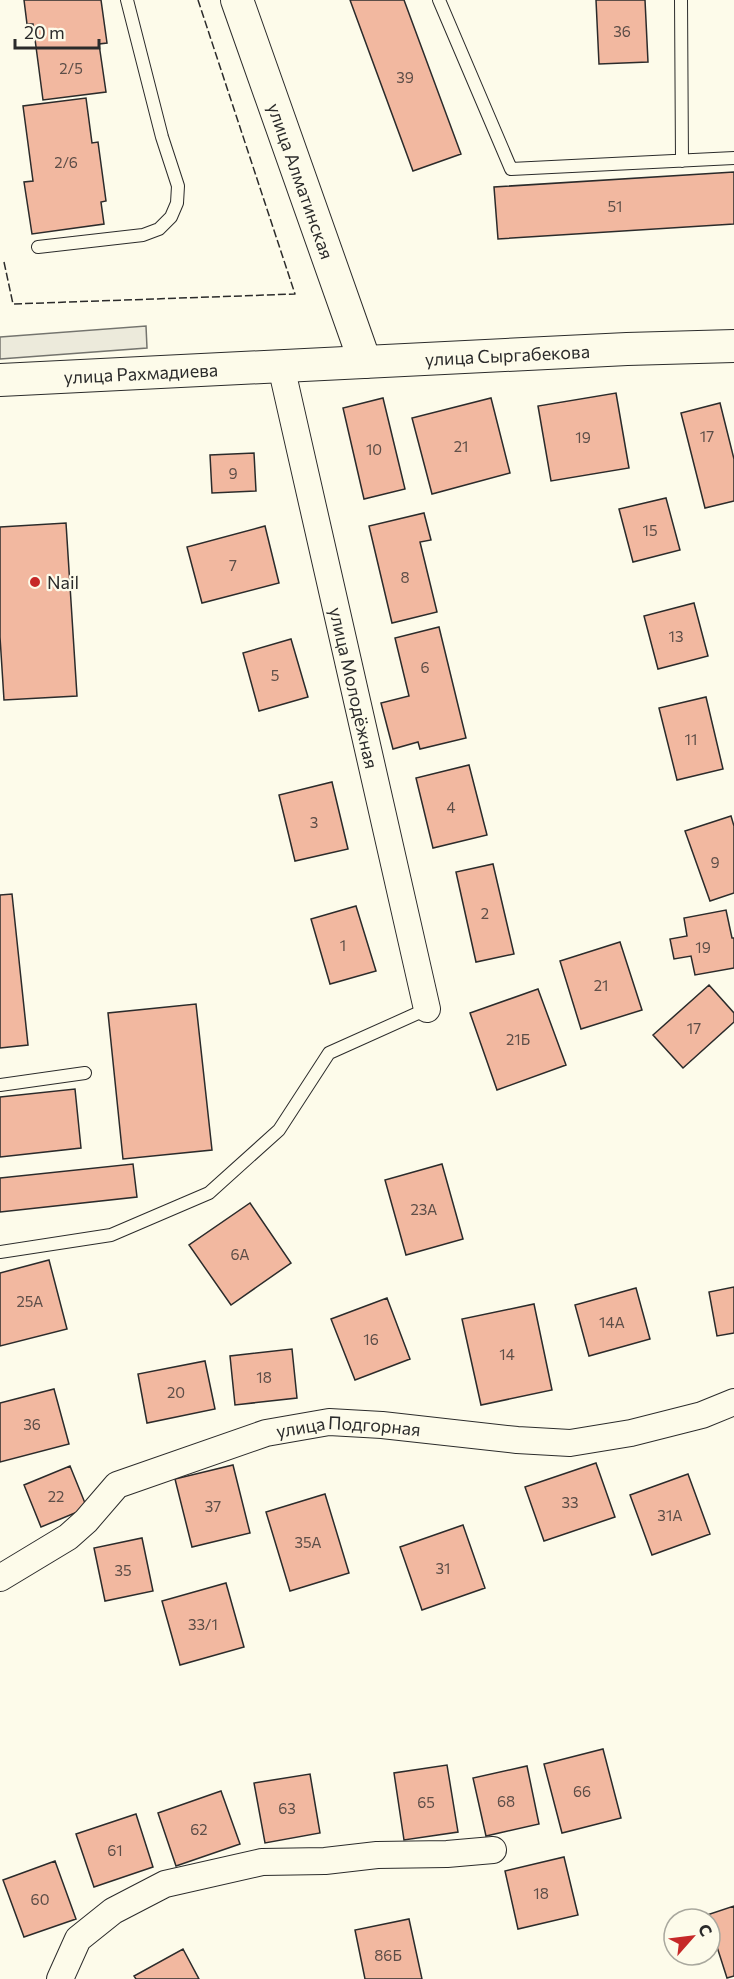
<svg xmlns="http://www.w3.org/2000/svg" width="734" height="1979" viewBox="0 0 734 1979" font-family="Commissioner,sans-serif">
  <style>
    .parking { fill: #eceadb; stroke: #74746e; stroke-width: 1.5 }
    .building { fill: #f2b8a0; stroke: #2b2b2b; stroke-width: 1.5 }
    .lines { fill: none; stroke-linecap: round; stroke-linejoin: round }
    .service-casing { stroke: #2b2b2b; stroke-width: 14 }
    .minor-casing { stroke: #2b2b2b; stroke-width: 28 }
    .tertiary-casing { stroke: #2b2b2b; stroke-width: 34 }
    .service { stroke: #fdfbea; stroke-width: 12 }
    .minor { stroke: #fdfbea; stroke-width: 26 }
    .tertiary { stroke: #fdfbea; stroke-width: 32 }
    .fence { stroke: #2b2b2b; stroke-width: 1.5; stroke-dasharray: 8 3; stroke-linecap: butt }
    .poi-dot { fill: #c62828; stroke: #fdfbea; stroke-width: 2 }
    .labels { text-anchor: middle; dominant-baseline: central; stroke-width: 4.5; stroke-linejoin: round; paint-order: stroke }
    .number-label { font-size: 15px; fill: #5d4e48 }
    .street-label { font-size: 18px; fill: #2b2b2b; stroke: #fdfbea }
    .poi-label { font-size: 18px; fill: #2b2b2b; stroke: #fdfbea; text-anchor: start }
  </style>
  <rect width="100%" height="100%" fill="#fdfbea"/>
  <path class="parking" d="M146,326L147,348L0,359V337Z"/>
  <path class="building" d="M24,0H101L107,43L99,44L106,92L43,100L33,24H27Z
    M350,0H404L461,154L413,171Z
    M596,0H645L648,62L599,64Z
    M86,98L92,143L98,142L106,201L101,202L104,224L32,234L24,182L33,181L23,106Z
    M734,172V224L498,239L494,187Z
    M616,393L629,468L551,481L538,406Z
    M383,398L405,489L364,499L343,408Z
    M491,398L510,473L432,494L412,418Z
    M720,403L734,459V501L705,508L681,413Z
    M254,453L256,491L212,493L210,455Z
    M666,498L680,550L633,562L619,509Z
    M424,513L431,540L420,542L437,612L392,623L369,526Z
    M66,523L77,696L4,700L0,637V527Z
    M265,526L279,583L202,603L187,547Z
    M694,603L708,656L658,669L644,616Z
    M439,627L466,738L420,749L418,742L393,749L381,703L409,696L395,638Z
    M291,639L308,697L259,711L243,653Z
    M706,697L723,769L677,780L659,708Z
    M469,765L487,835L433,848L416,778Z
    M332,782L348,849L295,861L279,795Z
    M731,816L734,826V893L710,901L685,831Z
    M493,864L514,954L476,962L456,872Z
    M12,894L28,1045L0,1048V895Z
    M356,906L376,971L330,984L311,919Z
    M726,910L732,938H734V968L695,975L691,956L674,959L670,939L687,936L684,918Z
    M620,942L642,1010L581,1029L560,961Z
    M709,985L734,1013V1022L683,1068L653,1035Z
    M538,989L566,1065L497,1090L470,1013Z
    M196,1004L212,1150L123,1159L108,1013Z
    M75,1089L81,1148L0,1157V1097Z
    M133,1164L137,1197L0,1212V1178Z
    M442,1164L463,1239L406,1255L385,1180Z
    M250,1203L291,1263L231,1305L189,1245Z
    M49,1260L67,1329L0,1346V1273Z
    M734,1287V1333L717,1336L709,1292Z
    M636,1288L650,1339L589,1356L575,1305Z
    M387,1298L410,1359L355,1380L331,1319Z
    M534,1304L552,1390L481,1405L462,1319Z
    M292,1349L297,1398L235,1405L230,1356Z
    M205,1361L215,1409L147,1423L138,1374Z
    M54,1389L69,1444L0,1462V1403Z
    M596,1463L615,1517L544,1541L525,1487Z
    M233,1465L250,1533L192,1547L175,1479Z
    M70,1466L87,1508L41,1527L24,1485Z
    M688,1474L710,1534L652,1555L630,1495Z
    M325,1494L349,1573L290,1591L266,1512Z
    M463,1525L485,1588L422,1610L400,1547Z
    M142,1538L153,1591L105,1601L94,1548Z
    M226,1583L244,1647L180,1665L162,1601Z
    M603,1749L621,1818L562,1833L544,1764Z
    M447,1765L458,1832L404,1840L394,1773Z
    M527,1766L539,1824L486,1836L473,1778Z
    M310,1774L320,1833L265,1843L254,1783Z
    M221,1791L240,1844L176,1866L158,1813Z
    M136,1814L153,1867L94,1887L76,1834Z
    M564,1857L578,1915L518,1929L505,1871Z
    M55,1861L76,1919L24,1937L3,1880Z
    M734,1906V1976L727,1978L710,1925V1919H708L707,1915Z
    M409,1919L422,1979H365L355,1930Z
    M183,1949L199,1979H136L134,1976Z"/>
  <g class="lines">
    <g class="service-casing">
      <path id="service" d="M439,0L511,169L734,158
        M681,0L682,161
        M38,247L143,235L159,229L171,217L177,203L178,186L162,137L127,0
        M0,1085L85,1073
        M0,1252L111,1235L209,1193L279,1130L329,1053L427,1009"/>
    </g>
    <g class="minor-casing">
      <g id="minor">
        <path id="s1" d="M281,366L427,1009"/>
        <path id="s2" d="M0,1578L68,1537L86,1521L117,1485L266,1433L329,1422L382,1425L517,1440L570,1443L631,1433L702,1415L734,1402"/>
        <path d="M60,1979L78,1939L113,1911L165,1884L262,1862L325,1861L377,1855L447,1854L493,1850"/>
      </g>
    </g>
    <g class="tertiary-casing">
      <g id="tertiary">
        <path id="s3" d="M237,0L365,362"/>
        <path id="s4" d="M0,380L627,349L734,346"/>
      </g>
    </g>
    <use href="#service" class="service"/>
    <use href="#minor" class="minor"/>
    <use href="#tertiary" class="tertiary"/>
    <path class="fence" d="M4,262L13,304L295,294L198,0"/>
  </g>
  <circle class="poi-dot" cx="35" cy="582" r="6"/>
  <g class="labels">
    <g class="number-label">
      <text x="622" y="31">36</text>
      <text x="71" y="68">2/5</text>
      <text x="405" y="77">39</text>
      <text x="66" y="162">2/6</text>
      <text x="615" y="206">51</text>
      <text x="707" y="436">17</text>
      <text x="583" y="437">19</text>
      <text x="461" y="446">21</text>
      <text x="374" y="449">10</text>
      <text x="233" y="473">9</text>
      <text x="650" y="530">15</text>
      <text x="233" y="565">7</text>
      <text x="405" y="577">8</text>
      <text x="676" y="636">13</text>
      <text x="425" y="667">6</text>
      <text x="275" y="675">5</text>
      <text x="691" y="739">11</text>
      <text x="451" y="807">4</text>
      <text x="314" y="822">3</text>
      <text x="715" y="862">9</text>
      <text x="485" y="913">2</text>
      <text x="343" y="945">1</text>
      <text x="703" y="947">19</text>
      <text x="601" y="985">21</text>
      <text x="694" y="1028">17</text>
      <text x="518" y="1039">21Б</text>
      <text x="424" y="1209">23А</text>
      <text x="240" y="1254">6А</text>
      <text x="30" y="1301">25А</text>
      <text x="612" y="1322">14А</text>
      <text x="371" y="1339">16</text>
      <text x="507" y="1354">14</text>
      <text x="264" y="1377">18</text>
      <text x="176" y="1392">20</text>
      <text x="32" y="1424">36</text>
      <text x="56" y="1496">22</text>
      <text x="570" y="1502">33</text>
      <text x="213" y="1506">37</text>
      <text x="670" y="1515">31А</text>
      <text x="308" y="1542">35А</text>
      <text x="443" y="1568">31</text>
      <text x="123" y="1570">35</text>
      <text x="203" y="1624">33/1</text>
      <text x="582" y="1791">66</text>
      <text x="506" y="1801">68</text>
      <text x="426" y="1802">65</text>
      <text x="287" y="1808">63</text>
      <text x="199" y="1829">62</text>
      <text x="115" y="1850">61</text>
      <text x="541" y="1893">18</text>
      <text x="40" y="1899">60</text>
      <text x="388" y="1955">86Б</text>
    </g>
    <g class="street-label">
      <text stroke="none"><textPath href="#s3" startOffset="192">улица Алматинская</textPath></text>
      <text stroke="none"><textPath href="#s4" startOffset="508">улица Сыргабекова</textPath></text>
      <text stroke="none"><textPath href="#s4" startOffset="141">улица Рахмадиева</textPath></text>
      <text stroke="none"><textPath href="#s1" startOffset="330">улица Молодёжная</textPath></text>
      <text stroke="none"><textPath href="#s2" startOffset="392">улица Подгорная</textPath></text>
    </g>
    <g class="poi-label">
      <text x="47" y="582">Nail</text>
    </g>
  </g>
  <g transform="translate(692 1937) rotate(62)"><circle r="28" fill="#fdfbea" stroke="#a9a89e" stroke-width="1.5"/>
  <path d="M0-4.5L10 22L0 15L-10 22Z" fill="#c62828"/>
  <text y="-9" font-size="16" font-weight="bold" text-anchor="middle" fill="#2b2b2b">С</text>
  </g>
  <path d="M15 39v9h84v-9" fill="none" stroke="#2b2b2b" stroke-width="3"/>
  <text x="24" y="39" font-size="18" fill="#2b2b2b" stroke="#fdfbea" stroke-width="4.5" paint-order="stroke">20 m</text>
</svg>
